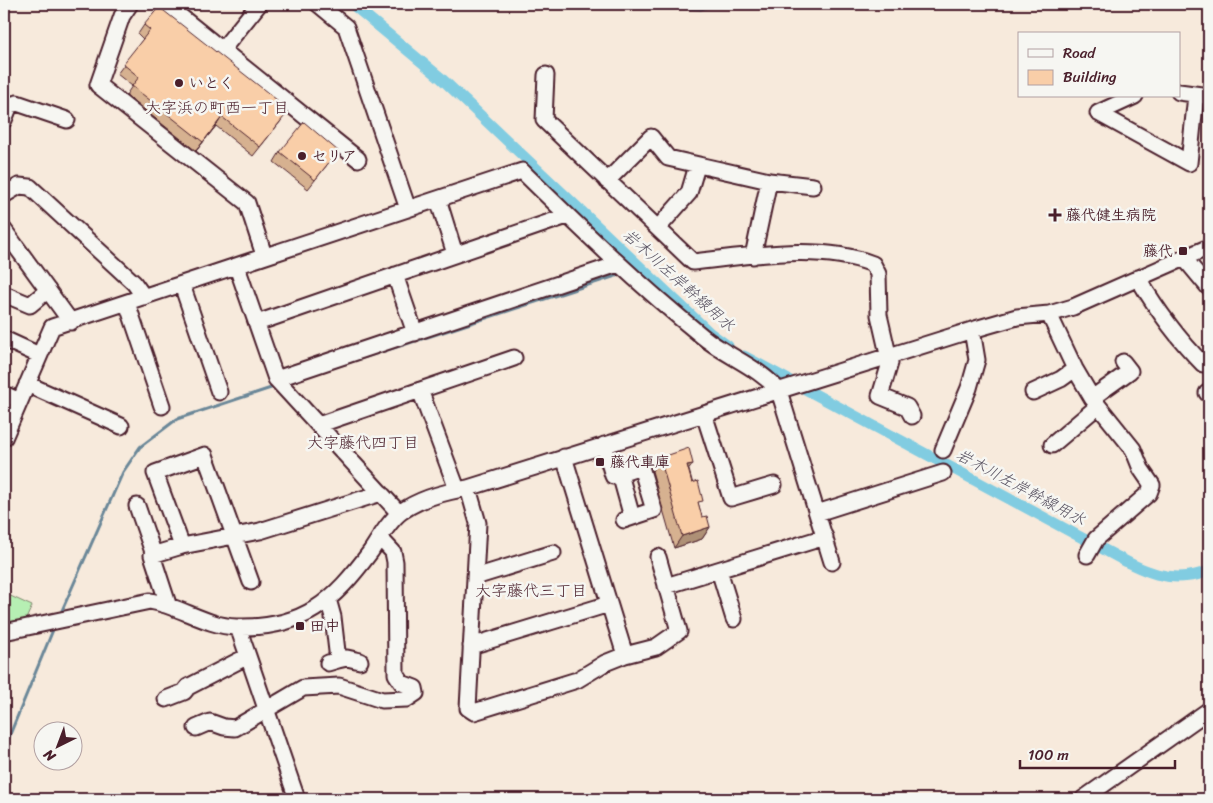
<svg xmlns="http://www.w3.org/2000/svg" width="1213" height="803" viewBox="0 0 1213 803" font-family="Sriracha,'Klee One',sans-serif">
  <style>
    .green { fill: #b6efb3; stroke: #80876f }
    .water { fill: #81cce1; stroke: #6b8798 }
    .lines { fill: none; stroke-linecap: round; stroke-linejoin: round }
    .stream { stroke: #6b8798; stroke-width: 3 }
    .canal { stroke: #81cce1; stroke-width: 11 }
    .minor-casing { stroke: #4a1f2b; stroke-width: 19 }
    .minor { stroke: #f6f6f2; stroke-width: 15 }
    .wall { fill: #d6b190; stroke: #4a1f2b }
    .shaded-wall { fill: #ae9076; stroke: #4a1f2b }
    .building { fill: #f9cea8; stroke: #4a1f2b }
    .poi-dot { fill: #4a1f2b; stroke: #f6f6f2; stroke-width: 2 }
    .labels { text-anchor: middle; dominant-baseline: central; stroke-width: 5; stroke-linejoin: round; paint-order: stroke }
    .poi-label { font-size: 15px; font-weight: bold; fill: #4a1f2b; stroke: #f6f6f2; text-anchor: start }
    .neighbourhood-label { font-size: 16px; fill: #4a1f2b; stroke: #f6f6f2 }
    .water-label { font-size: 16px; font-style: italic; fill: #5a5362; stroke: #f6f6f2 }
  </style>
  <rect width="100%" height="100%" fill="#f7eadc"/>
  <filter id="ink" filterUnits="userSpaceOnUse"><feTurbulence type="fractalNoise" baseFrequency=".02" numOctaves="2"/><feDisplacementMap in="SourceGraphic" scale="10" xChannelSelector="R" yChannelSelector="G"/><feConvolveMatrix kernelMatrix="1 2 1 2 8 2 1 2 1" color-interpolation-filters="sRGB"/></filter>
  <g filter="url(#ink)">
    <path class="green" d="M4,593L32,606L26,619L4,624Z"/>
    <path class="water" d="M603,4H722L701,10Z"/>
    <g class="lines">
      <path class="stream" d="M335,367L622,274
        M60,615L123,472L140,447L177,419L277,386
        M4,749L55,625"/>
      <path class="canal" d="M352,4L441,78L710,333L728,346
        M744,356L1086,540
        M1101,548C1138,568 1167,587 1209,571"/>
      <g class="minor-casing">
        <path id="minor" d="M130,4L122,16L98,85L247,203L263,252
          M165,4L358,159
          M318,4L346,27L408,209
          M222,50L259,4
          M546,75L544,120L693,262C750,256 819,243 873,264L878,274L879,315L890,363L880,396L907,407L912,416
          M1179,92L1209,96
          M1135,96L1098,113L1189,163L1196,95
          M4,120L10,105L17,103L67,120
          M607,181L651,137L668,158L769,181L813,186
          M4,195L19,186L30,187L134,283L144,297
          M438,199L455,254
          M658,228L689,193L697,166
          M4,230L71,322
          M753,256L769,181
          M1184,258L1209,288
          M237,267L276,379L399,513
          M395,275L415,333
          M1138,278C1157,310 1177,338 1203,364
          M182,285L219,392
          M4,294L30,305L48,290
          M127,303L162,406
          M1049,314L1075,369L1092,398L1133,449L1141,469L1152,485L1149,493L1096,539L1087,555
          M257,323L567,216
          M4,339L39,355
          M276,379L618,264
          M27,384L121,426
          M420,390L457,489
          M1033,392L1061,379L1075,369
          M1207,393L1209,392
          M4,394L20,401
          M1092,398L1130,371L1123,362
          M704,414L731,498L774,485
          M318,425L514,358
          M4,438L52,327L522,171C580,228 639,285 702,336C726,356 759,367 779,391L832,562
          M604,445L613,476L641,467L654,510L624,520
          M1052,445L1098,406
          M943,450L969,388L977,360L972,330
          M564,457L625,655
          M620,474L632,517
          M468,488L478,523L468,708L474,712L577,680L605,663L625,655L656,647L679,631L658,557
          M137,506L154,555
          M817,513L943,473
          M182,546L155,473L205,455L251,582
          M719,570L734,619
          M475,577L553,553
          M666,586L825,537
          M168,604L152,555L182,546L260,531L381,493
          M238,627L297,799
          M4,632L150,601C180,606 206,626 236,627C304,629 333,602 371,551C379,539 389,521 401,512C420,498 444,492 468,488L972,330L1017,317L1049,314L1073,307L1209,247
          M471,646L609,604
          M338,660L347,658L360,661
          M328,663L338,660L333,617L328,599
          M166,699L184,692L188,687L246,657
          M196,728L210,722L224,727L235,728L303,688L339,686L382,700L407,699L416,693L415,688L402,683L396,674L395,562L393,552L380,538
          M1083,799L1209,710"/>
      </g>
      <use href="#minor" class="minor"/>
    </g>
    <path class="wall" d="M144,25L276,102L281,121L253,156L216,126L196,151L126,95L132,86L117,74L143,39L138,34Z
      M338,151L308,189L274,162L280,152Z
      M660,458L689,470L702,517L710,527L702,539L674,548L652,471Z"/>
    <path class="shaded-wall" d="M222,117L216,126L196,151L203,142Z
      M693,464L684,476L687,465Z
      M710,527L702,539L674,548L682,536Z"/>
    <path class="building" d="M159,7L277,100L276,102L288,112L260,147L222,117L203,142L132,86L139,77L123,64L150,30L144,25Z
      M304,122L338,151L315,180L280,152Z
      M689,448L693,464L687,465L692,483L698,481L703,501L698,502L702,517L707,516L710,527L682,536L660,458Z"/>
  </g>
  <g class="poi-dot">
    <circle cx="179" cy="83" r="5"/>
    <circle cx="302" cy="156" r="5"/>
    <path d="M1052.5 207.5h5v5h5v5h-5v5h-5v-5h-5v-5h5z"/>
    <rect x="1178" y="246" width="10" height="10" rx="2.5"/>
    <rect x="595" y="457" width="10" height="10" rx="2.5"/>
    <rect x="295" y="621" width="10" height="10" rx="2.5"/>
  </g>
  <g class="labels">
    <g class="poi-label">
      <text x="189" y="83">いとく</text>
      <text x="312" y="156">セリア</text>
      <text x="1066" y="215">藤代健生病院</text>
      <text x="1173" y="251" text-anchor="end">藤代</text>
      <text x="610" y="462">藤代車庫</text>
      <text x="310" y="626">田中</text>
    </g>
    <g class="neighbourhood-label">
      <text x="217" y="107">大字浜の町西一丁目</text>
      <text x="363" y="442">大字藤代四丁目</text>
      <text x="531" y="590">大字藤代三丁目</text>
    </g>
    <g class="water-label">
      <text transform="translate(679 280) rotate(42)">岩木川左岸幹線用水</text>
      <text transform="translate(1021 487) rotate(28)">岩木川左岸幹線用水</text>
    </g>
  </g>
  <rect width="1213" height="803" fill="none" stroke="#f6f6f2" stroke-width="20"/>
  <rect x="10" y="10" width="1193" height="783" fill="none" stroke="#4a1f2b" stroke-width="2" filter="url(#ink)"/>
  <rect x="1018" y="32" width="162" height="65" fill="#f6f6f2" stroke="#b1a0a2"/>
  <rect x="1028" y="49" width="25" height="8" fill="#f6f6f2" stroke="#b1a0a2"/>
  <text x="1063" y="58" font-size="15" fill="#4a1f2b">Road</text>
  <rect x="1028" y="70" width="25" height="15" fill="#f9cea8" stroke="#b1a0a2"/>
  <text x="1063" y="82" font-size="15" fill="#4a1f2b">Building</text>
  <g transform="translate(58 746) rotate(222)"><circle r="24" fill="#f6f6f2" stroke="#b1a0a2"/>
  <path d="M0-4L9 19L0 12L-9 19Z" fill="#4a1f2b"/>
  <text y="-8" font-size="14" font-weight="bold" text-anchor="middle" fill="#4a1f2b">N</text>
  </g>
  <path d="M1020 760v8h155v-8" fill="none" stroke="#4a1f2b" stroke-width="2.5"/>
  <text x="1028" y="760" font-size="15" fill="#4a1f2b" stroke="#f6f6f2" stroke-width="4" paint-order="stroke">100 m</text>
</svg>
